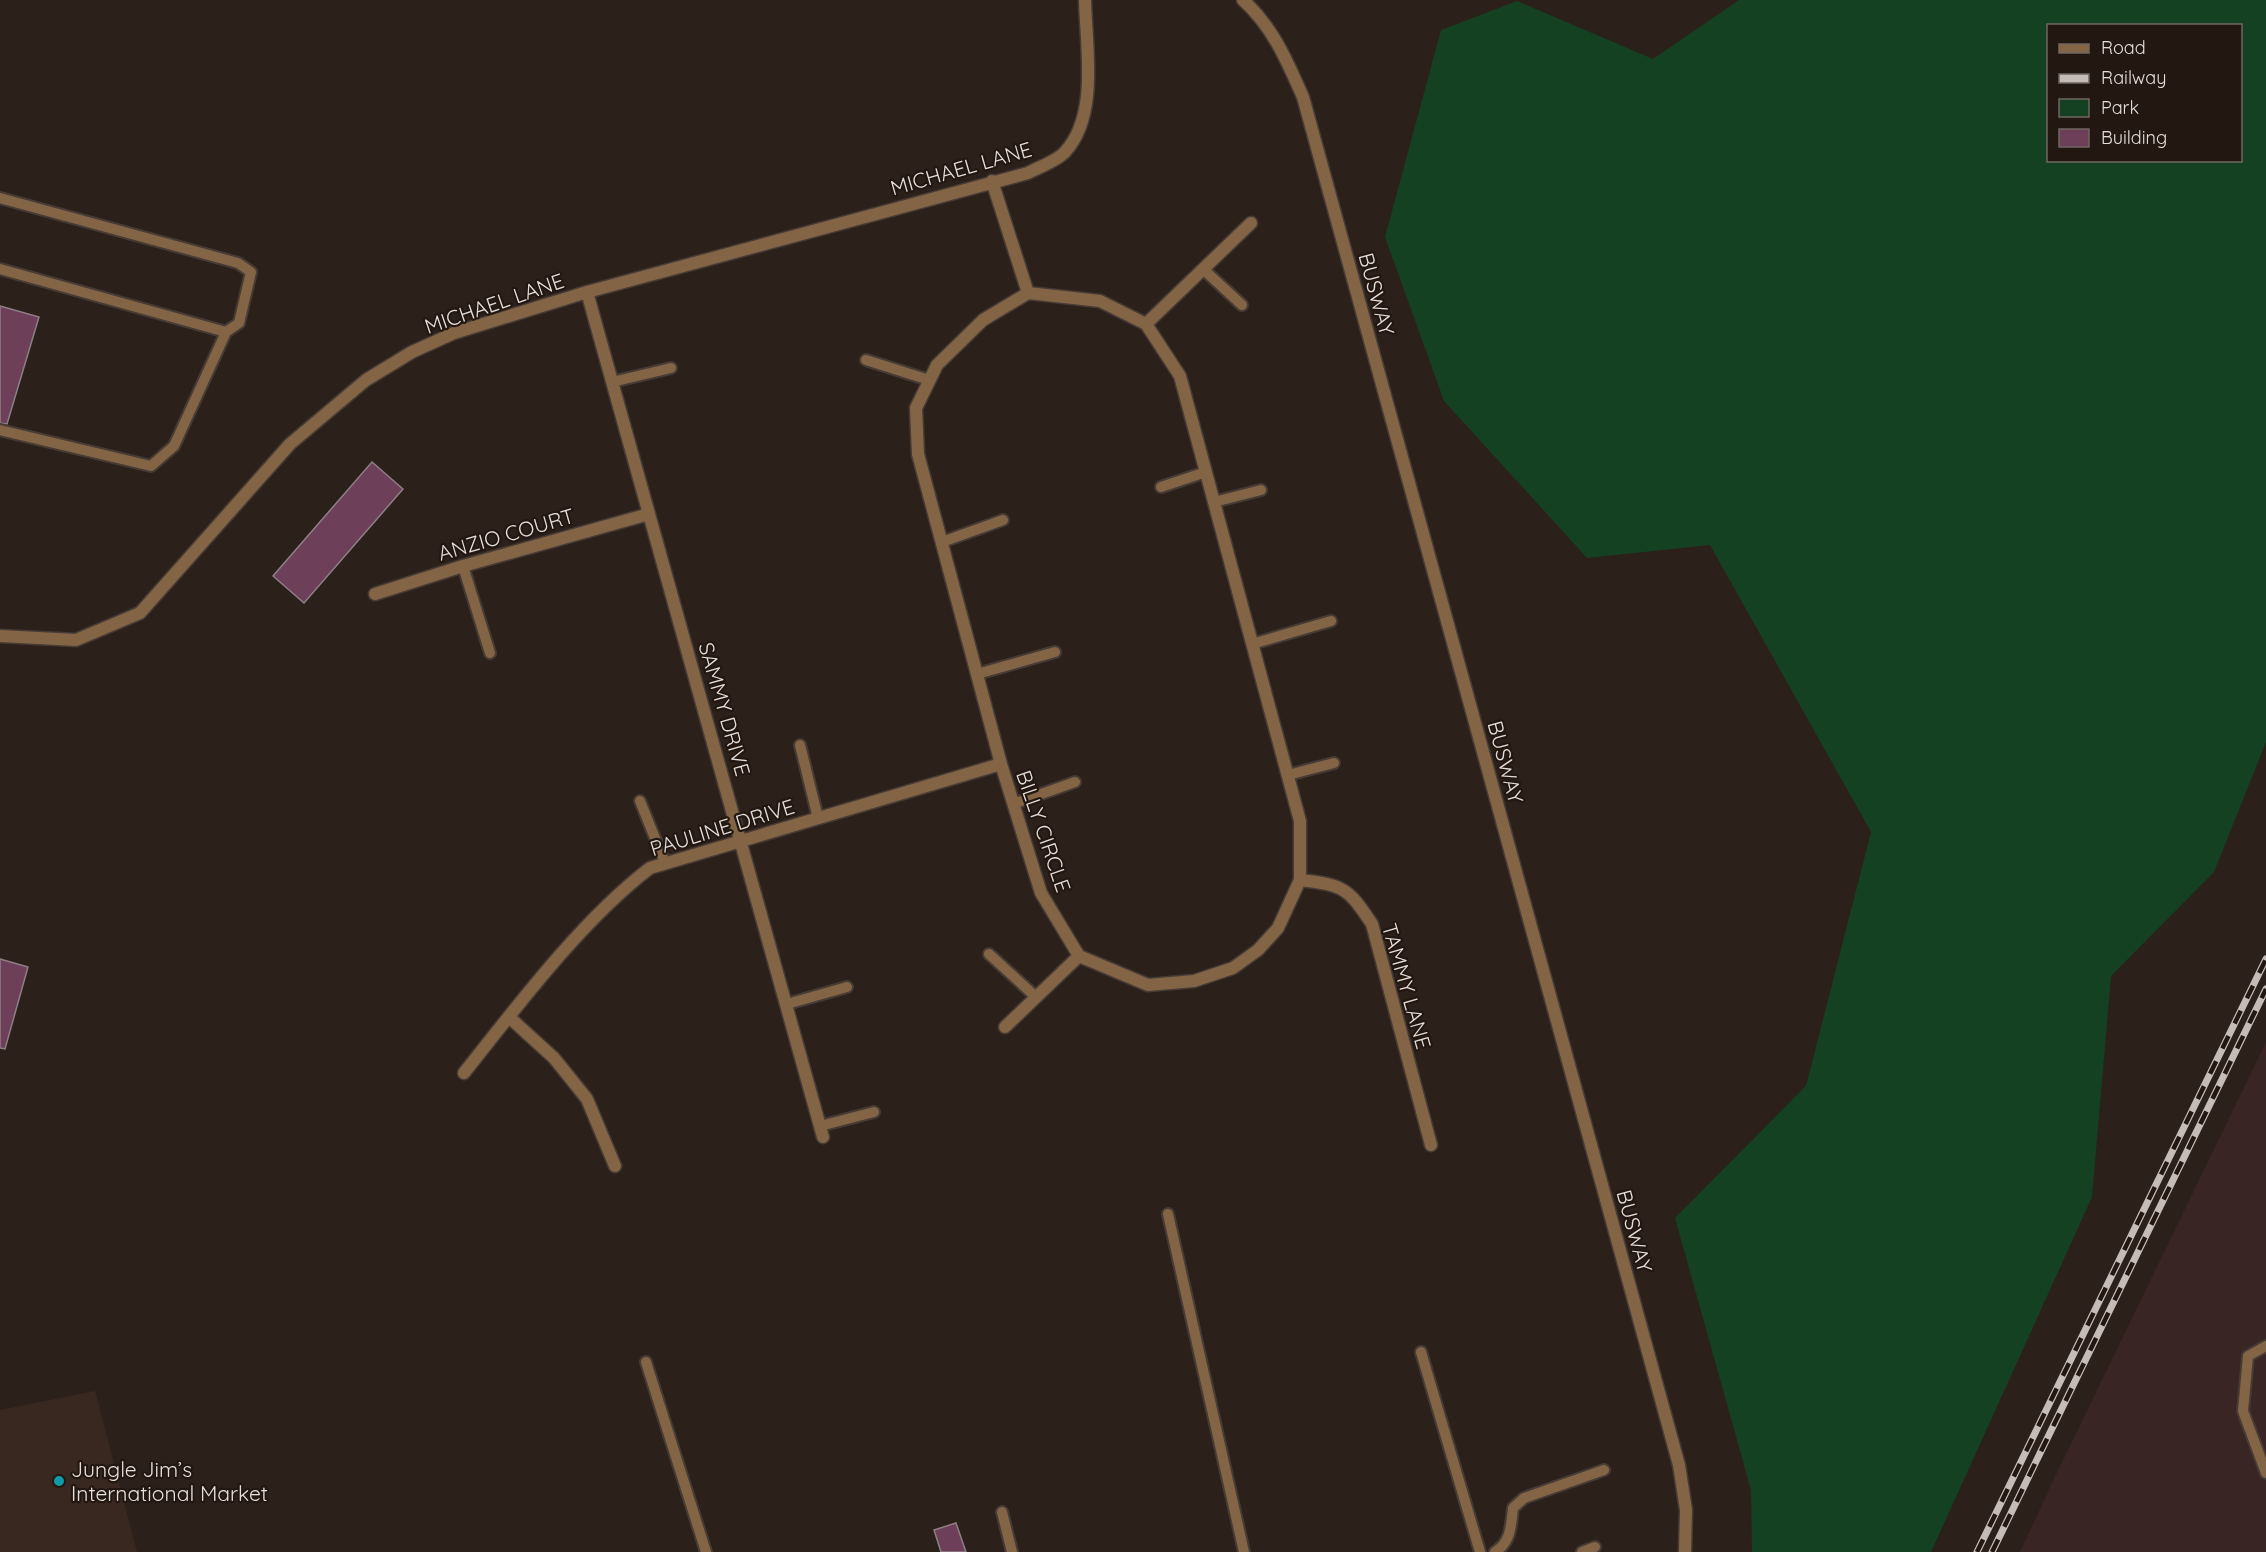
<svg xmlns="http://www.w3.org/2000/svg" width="2266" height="1552" viewBox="0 0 2266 1552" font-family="Quicksand,sans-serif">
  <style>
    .built { fill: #39281f }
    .industrial { fill: #382524 }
    .green { fill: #154123; fill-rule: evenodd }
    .building { fill: #6d3f59; stroke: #8e7f86; stroke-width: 1.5 }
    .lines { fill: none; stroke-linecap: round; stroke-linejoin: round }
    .service-casing { stroke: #463b35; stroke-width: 14 }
    .minor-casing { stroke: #463b35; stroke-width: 15 }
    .service { stroke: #836445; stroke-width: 10 }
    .minor { stroke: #836445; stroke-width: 12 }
    .rail-casing { stroke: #c5bcb7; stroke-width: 7 }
    .rail { stroke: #221711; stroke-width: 4.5; stroke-dasharray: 14; stroke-linecap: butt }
    .culture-dot { fill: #0f9aa8; stroke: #221711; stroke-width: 2 }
    .labels { text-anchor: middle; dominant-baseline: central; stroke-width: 4.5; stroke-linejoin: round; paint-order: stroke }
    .street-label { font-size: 21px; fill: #e6deda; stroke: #221711 }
    .poi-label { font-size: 21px; fill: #e6deda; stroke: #221711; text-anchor: start }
  </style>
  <rect width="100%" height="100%" fill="#2c201a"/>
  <path class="built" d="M95,1391L137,1552H0V1410Z"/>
  <path class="industrial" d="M2266,1042V1552H2020L2052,1483Z"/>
  <path class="green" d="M1739,0H2266V742L2214,872L2111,976L2092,1197L1931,1552H1752L1751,1490L1675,1218L1806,1086L1871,832L1710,545L1587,558L1444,401L1385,237L1441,30L1517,1L1653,59ZM2048,26H2240V160H2048Z"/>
  <path class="building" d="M0,306L39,317L7,424L0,423Z
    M372,462L403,489L304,603L273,576Z
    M0,959L28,967L5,1049L0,1048Z
    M956,1523L966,1552H941L934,1530Z"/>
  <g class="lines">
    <g class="service-casing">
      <path id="service" d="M0,198L238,263L251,272L239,323L226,332L0,269
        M1203,269L1242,305
        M866,360L929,380
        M612,382L671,368
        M0,430L151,466L174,446L226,332
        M1161,487L1206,472
        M1214,502L1261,490
        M942,542L1003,520
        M463,566L490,653
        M1252,644L1331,621
        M977,674L1055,652
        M800,745L818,818
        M1288,775L1334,763
        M640,801L665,863
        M1013,804L1075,782
        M989,954L1036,997
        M787,1004L847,987
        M820,1126L874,1112
        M1168,1214L1244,1552
        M2266,1346L2248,1356L2243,1411L2266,1473
        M1421,1352L1480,1552
        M646,1362L706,1552
        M1002,1512L1012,1552
        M1495,1552C1511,1542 1511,1526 1513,1508L1524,1498L1604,1470
        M1582,1552L1595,1547"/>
    </g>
    <g class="minor-casing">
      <path id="minor" d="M1243,0C1273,27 1287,61 1303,97L1679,1465L1686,1510L1685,1552
        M992,181L1028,293
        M587,292L823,1137
        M1028,293L1100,301L1146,324L1180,376L1300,821V880L1278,928L1258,950L1233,968L1194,981L1148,985L1079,956L1041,893L1001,764L918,454L916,408L937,365L983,320Z
        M1146,324L1251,223
        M375,594L463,566L649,514
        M0,636L76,640L140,613L290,444L366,380L412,352L454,333L587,292L1028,173C1039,167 1057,161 1065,152C1099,115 1086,47 1085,0
        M1300,880C1344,885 1348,888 1372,924L1431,1145
        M509,1017L554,1058L587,1099L615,1166
        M1005,1027L1079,956
        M464,1073C518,1005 582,920 650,868L1001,764"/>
    </g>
    <use href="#service" class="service"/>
    <use href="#minor" class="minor"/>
    <g class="rail-casing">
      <path id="rail" d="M1977,1552L2266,959
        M1992,1552L2266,989"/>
    </g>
    <use href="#rail" class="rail"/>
  </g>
  <circle class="culture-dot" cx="59" cy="1481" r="6"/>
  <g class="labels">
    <g class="street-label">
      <text transform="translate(961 168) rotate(-16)">MICHAEL LANE</text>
      <text transform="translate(1377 294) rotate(75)">BUSWAY</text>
      <text transform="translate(494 303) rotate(-19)">MICHAEL LANE</text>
      <text transform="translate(506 534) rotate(-16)">ANZIO COURT</text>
      <text transform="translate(725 709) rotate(74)">SAMMY DRIVE</text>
      <text transform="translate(1506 762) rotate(75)">BUSWAY</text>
      <text transform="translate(722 827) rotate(-17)">PAULINE DRIVE</text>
      <text transform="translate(1044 831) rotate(71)">BILLY CIRCLE</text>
      <text transform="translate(1407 986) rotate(74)">TAMMY LANE</text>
      <text transform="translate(1635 1231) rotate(75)">BUSWAY</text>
    </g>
    <g class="poi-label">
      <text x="71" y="1469">Jungle Jim’s<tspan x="71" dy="24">International Market</tspan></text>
    </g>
  </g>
  <rect x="2047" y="24" width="195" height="138" fill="#221711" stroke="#706761" stroke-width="1.5"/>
  <rect x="2059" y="44" width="30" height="9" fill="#836445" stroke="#706761" stroke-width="1.5"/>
  <text x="2101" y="54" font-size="18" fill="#e6deda">Road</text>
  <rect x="2059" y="74" width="30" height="9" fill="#c5bcb7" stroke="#706761" stroke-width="1.5"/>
  <text x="2101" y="84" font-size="18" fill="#e6deda">Railway</text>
  <rect x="2059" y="99" width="30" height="18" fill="#154123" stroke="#706761" stroke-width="1.5"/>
  <text x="2101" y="114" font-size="18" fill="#e6deda">Park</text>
  <rect x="2059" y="129" width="30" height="18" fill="#6d3f59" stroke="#706761" stroke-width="1.5"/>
  <text x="2101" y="144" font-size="18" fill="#e6deda">Building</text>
</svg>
